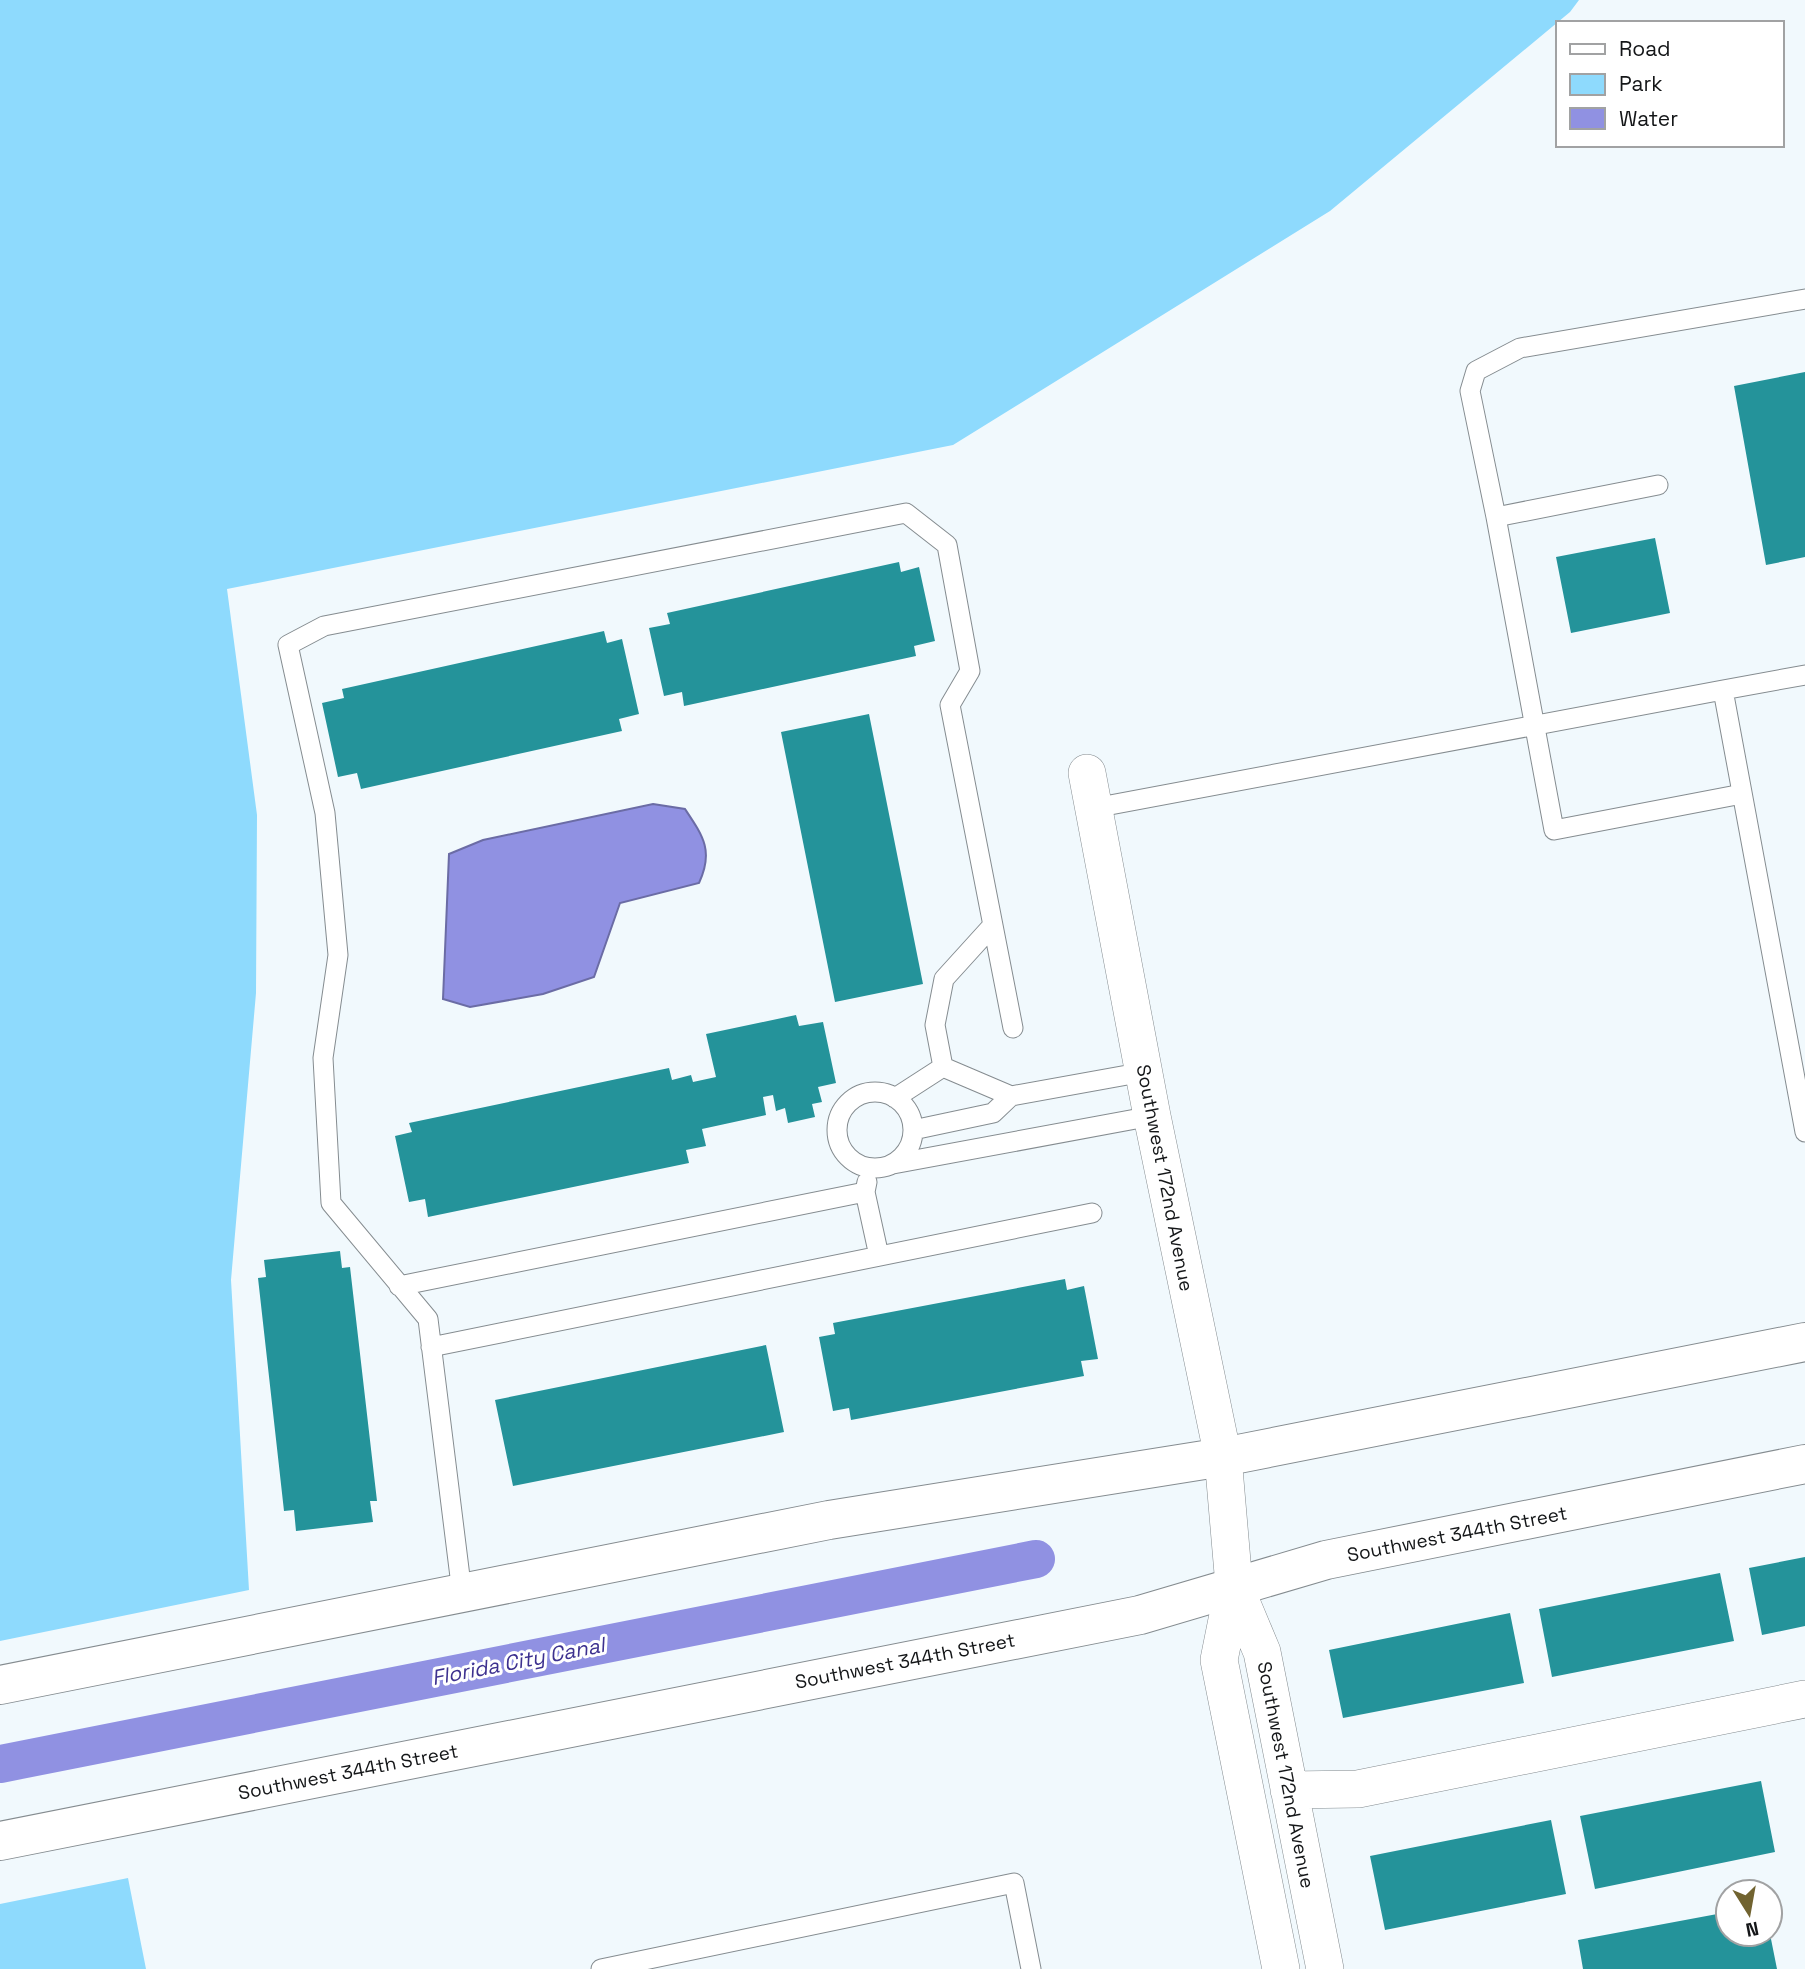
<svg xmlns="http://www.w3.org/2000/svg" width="1805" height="1969" viewBox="0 0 1805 1969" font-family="'Space Grotesk',sans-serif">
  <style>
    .green { fill: #8edafd }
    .water { fill: #9091e2; stroke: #6b6ca5; stroke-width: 2 }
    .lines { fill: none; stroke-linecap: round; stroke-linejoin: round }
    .canal { stroke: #9091e2; stroke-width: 38 }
    .building { fill: #24939a }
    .lane-casing { stroke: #858c90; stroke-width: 21 }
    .street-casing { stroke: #858c90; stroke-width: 38 }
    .secondary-casing { stroke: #858c90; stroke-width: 40 }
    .lane { stroke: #fff; stroke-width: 19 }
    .street { stroke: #fff; stroke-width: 37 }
    .secondary { stroke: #fff; stroke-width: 38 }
    .labels { text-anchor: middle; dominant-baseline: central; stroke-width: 6; stroke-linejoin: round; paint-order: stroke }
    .street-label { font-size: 19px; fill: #141618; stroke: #fff }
    .water-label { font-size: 21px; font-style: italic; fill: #3d318f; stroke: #fff }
  </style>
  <rect width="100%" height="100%" fill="#f1f9fd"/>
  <path class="green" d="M0,0H1579L1570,12L1330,211L953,445L227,589L257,815L256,993L231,1280L249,1590L0,1641Z
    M128,1878L146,1969H0V1904Z"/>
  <path class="water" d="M653,804L685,809C703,836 714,851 699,883L620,903L594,977L543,994L470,1007L443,999L449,854L483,840Z"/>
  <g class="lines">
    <path class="canal" d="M0,1764L1036,1559"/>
  </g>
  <path class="building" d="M1805,372V557L1766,565L1734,386Z
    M1655,538L1670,613L1571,633L1556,557Z
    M899,562L901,572L919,567L935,641L914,646L916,656L684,706L682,692L664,696L649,628L670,624L667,613Z
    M604,631L607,643L622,639L639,714L619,719L622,731L361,789L357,773L338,777L322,703L344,698L342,689Z
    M869,714L923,984L835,1002L781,732Z
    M796,1015L799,1026L823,1022L836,1083L818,1087L822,1102L812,1104L815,1117L788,1123L785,1108L776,1111L773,1095L763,1097L766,1115L702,1129L706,1146L686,1150L689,1163L428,1217L425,1199L409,1202L395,1136L412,1132L409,1123L669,1068L672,1080L691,1075L693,1082L716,1077L706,1034Z
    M340,1251L342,1268L350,1267L377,1501H370L373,1522L296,1531L294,1510L284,1511L258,1278L266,1277L264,1260Z
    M1065,1279L1067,1290L1084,1286L1098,1359L1081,1361L1084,1376L851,1420L849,1408L833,1411L819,1337L835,1334L833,1323Z
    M766,1345L784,1432L513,1486L495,1400Z
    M1805,1557V1626L1762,1635L1749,1568Z
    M1720,1573L1734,1641L1552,1677L1539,1609Z
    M1510,1613L1524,1683L1343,1718L1329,1650Z
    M1761,1781L1775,1852L1595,1889L1580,1816Z
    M1551,1820L1566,1894L1385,1930L1370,1856Z
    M1728,1912V1934H1770L1777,1969H1583L1578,1940Z"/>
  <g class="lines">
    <g class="lane-casing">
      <path id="lane" d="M1658,485L1496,517L1554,830L1742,794
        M1496,517L1470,391L1476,371L1520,348L1805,299
        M1723,690L1805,675
        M1094,808L1723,690L1805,1132
        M943,1067L1011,1096L1144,1072
        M943,1067L935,1025L944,979L993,925
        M837 1130a38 38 0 1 1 76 0a38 38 0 1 1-76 0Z
        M895,1098L943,1067
        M913,1130L993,1113L1011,1096
        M893,1164L1152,1116
        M867,1182L865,1192L879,1256
        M399,1286L865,1192
        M431,1347L1092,1213
        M462,1593L428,1319L331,1203L323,1058L338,955L325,813L288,645L324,626L906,513L947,545L970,671L950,705L1013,1028
        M601,1969L1014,1883L1031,1969"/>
    </g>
    <g class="street-casing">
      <path id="street" d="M1087,773L1152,1116L1223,1457L1234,1585L1219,1660L1281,1969
        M1234,1585L1262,1652L1325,1969
        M1289,1790L1358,1789L1805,1699"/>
    </g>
    <g class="secondary-casing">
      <path id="secondary" d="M0,1685L829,1520L1223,1457L1805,1342
        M0,1841L1140,1615L1326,1560L1805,1464"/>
    </g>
    <use href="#lane" class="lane"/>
    <use href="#street" class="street"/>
    <use href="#secondary" class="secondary"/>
  </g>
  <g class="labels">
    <g class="street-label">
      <text transform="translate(1165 1178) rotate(79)">Southwest 172nd Avenue</text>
      <text transform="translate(1457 1534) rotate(-11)">Southwest 344th Street</text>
      <text transform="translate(905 1661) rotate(-11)">Southwest 344th Street</text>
      <text transform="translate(348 1772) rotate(-11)">Southwest 344th Street</text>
      <text transform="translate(1286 1775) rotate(79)">Southwest 172nd Avenue</text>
    </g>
    <g class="water-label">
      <text transform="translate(518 1661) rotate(-11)">Florida City Canal</text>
    </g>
  </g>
  <rect x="1556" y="21" width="228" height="126" fill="#ffffff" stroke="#a1a2a3" stroke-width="2"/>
  <rect x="1570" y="44" width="35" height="10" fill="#ffffff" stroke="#a1a2a3" stroke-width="2"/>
  <text x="1619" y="56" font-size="21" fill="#141618">Road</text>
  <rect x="1570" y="74" width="35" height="21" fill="#8edafd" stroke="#a1a2a3" stroke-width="2"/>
  <text x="1619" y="91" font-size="21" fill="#141618">Park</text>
  <rect x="1570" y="108" width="35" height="21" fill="#9091e2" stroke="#a1a2a3" stroke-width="2"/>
  <text x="1619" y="126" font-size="21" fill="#141618">Water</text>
  <g transform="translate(1749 1913) rotate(169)"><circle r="33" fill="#ffffff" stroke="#a1a2a3" stroke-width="2"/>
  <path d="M0-5L12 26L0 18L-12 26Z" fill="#716330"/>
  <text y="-10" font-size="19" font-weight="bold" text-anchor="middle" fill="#141618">N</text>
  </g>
</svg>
